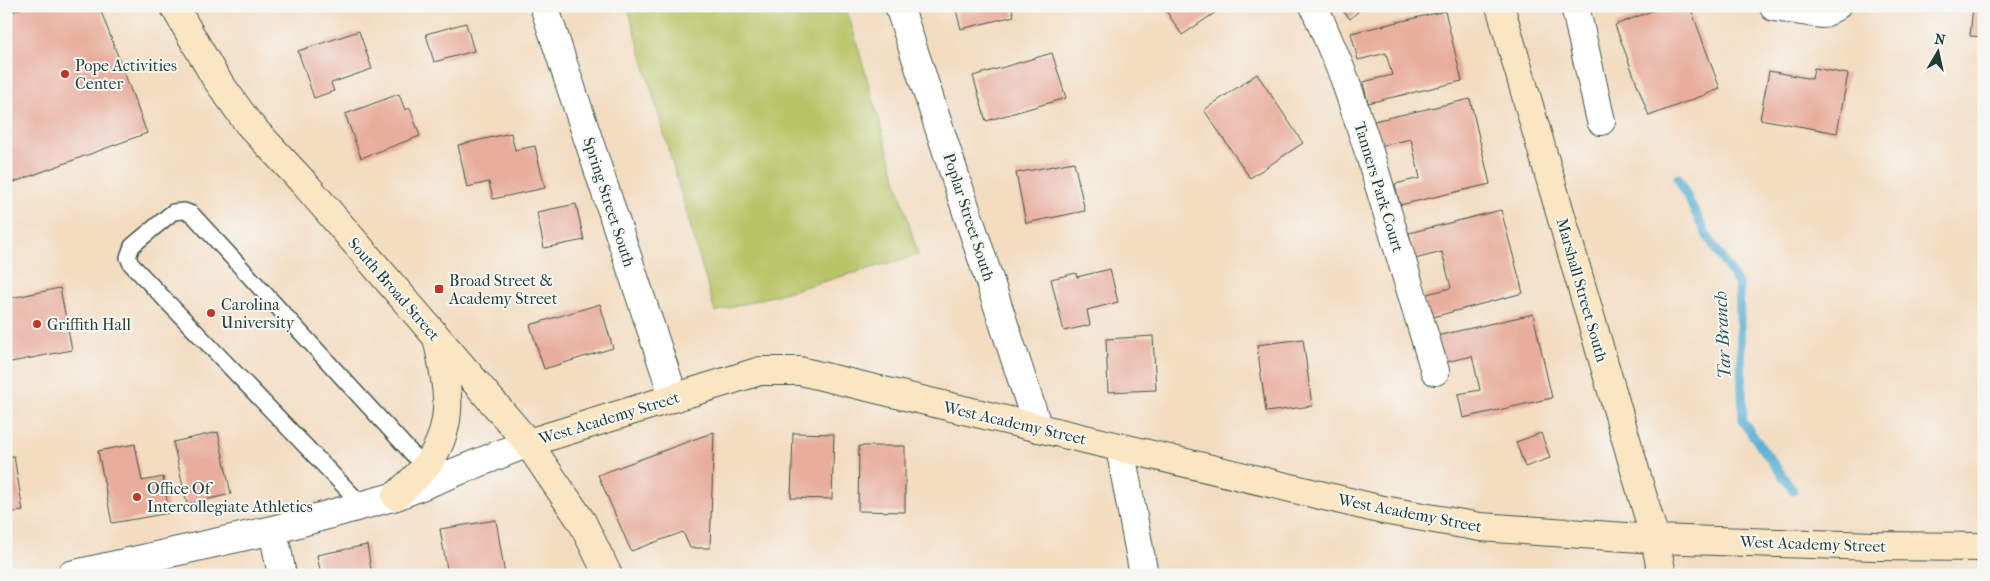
<svg xmlns="http://www.w3.org/2000/svg" width="1990" height="581" viewBox="0 0 1990 581" font-family="'IM FELL French Canon',serif">
  <style>
    .green { fill: #b7c466; stroke: #6b804d }
    .lines { fill: none; stroke-linecap: round; stroke-linejoin: round }
    .stream { stroke: #56b0d3; stroke-width: 9 }
    .building { fill: #e8ad9c }
    .lane-casing { stroke: #3f5549; stroke-width: 18 }
    .street-casing { stroke: #3f5549; stroke-width: 30 }
    .secondary-casing { stroke: #3f5549; stroke-width: 30 }
    .lane { stroke: #fff; stroke-width: 15 }
    .street { stroke: #fff; stroke-width: 28 }
    .secondary { stroke: #fbe6c4; stroke-width: 28 }
    .poi-dot { fill: #c8321e; stroke: #f6f6f2; stroke-width: 2 }
    .labels { text-anchor: middle; dominant-baseline: central; stroke-width: 4; stroke-linejoin: round; paint-order: stroke }
    .poi-label { font-size: 16px; fill: #1f3d34; stroke: #f6f6f2; text-anchor: start }
    .street-label { font-size: 16px; fill: #1f3d34; stroke: #f6f6f2 }
    .water-label { font-size: 18px; font-style: italic; fill: #2d5a5c; stroke: #f6f6f2 }
  </style>
  <rect width="100%" height="100%" fill="#f6f6f2"/>
  <filter id="ink" filterUnits="userSpaceOnUse"><feTurbulence type="fractalNoise" baseFrequency=".02" numOctaves="2"/><feDisplacementMap in="SourceGraphic" scale="10" xChannelSelector="R" yChannelSelector="G"/><feConvolveMatrix kernelMatrix="1 2 1 2 8 2 1 2 1" color-interpolation-filters="sRGB"/></filter>
  <filter id="wash" filterUnits="userSpaceOnUse"><feTurbulence type="fractalNoise" baseFrequency=".0096" numOctaves="4" result="noise"/><feDisplacementMap in="SourceGraphic" scale="20" xChannelSelector="R" yChannelSelector="G"/><feGaussianBlur stdDeviation="1.12" result="paint"/><feColorMatrix in="noise" values="0 0 0 0 0 0 0 0 0 0 0 0 0 0 0 0 0 1.4 0 .05"/><feComposite in="paint" operator="in"/></filter>
  <g filter="url(#wash)">
    <rect width="100%" height="100%" fill="#f3dcc0"/>
    <path class="green" d="M636,6H846L918,255L715,312L628,8Z"/>
    <g class="lines">
      <path class="stream" d="M1678,178L1706,234L1739,285L1743,422L1793,490"/>
    </g>
    <g id="blocks">
      <path class="building" d="M28,6H99L147,133L6,185V14Z
        M955,6H1011L1014,16L961,29Z
        M1163,6H1225L1182,35Z
        M1338,6H1364L1350,19Z
        M1665,6H1690L1720,89L1649,116L1615,25Z
        M1973,6H1984V37L1970,36Z
        M1445,11L1462,81L1368,103L1363,82L1392,75L1386,53L1358,60L1351,33Z
        M466,23L474,51L434,62L426,34Z
        M359,31L372,69L331,83L334,91L314,98L298,51Z
        M1052,53L1066,98L986,121L973,76Z
        M1814,68L1848,74L1837,133L1760,119L1769,71L1812,79Z
        M1257,74L1303,143L1250,178L1204,110Z
        M399,94L405,110L410,108L420,136L361,158L345,114Z
        M1470,99L1490,184L1400,205L1395,184L1420,178L1411,139L1380,146L1374,121Z
        M511,133L515,150L535,146L545,188L493,199L489,182L467,187L458,145Z
        M1074,162L1085,211L1026,223L1016,173Z
        M576,204L584,240L544,248L537,212Z
        M1501,210L1523,293L1429,318L1423,295L1451,288L1442,252L1415,259L1409,233Z
        M1110,269L1118,302L1087,310L1090,325L1064,331L1051,279L1076,273L1077,277Z
        M60,288L72,350L6,363V299Z
        M600,304L613,348L544,369L530,325Z
        M1533,314L1552,398L1463,418L1458,394L1480,390L1472,356L1442,363L1436,336Z
        M1153,336L1156,390L1108,392L1106,339Z
        M1303,339L1312,406L1266,412L1257,345Z
        M218,432L231,494L187,504L173,442Z
        M714,432L710,548H690L683,532L631,551L598,475Z
        M793,433L834,434L832,499L791,498Z
        M1541,433L1550,458L1525,467L1516,442Z
        M135,444L142,481L163,477L169,513L112,523L98,451Z
        M859,446H905V512L858,511Z
        M14,456L23,511L6,513V457Z
        M496,520L505,575H448L440,529Z
        M367,545L372,575H321L317,555Z"/>
    </g>
  </g>
  <g filter="url(#ink)">
    <use href="#blocks" fill-opacity="0" stroke="#3f5549" stroke-width="1"/>
    <g class="lines">
      <g class="lane-casing">
        <path id="lane" d="M362,505L131,264L128,257L132,246L173,212L184,211L192,214L428,471"/>
      </g>
      <g class="street-casing">
        <path id="street" d="M544,6L674,398
          M899,6L1038,428
          M1314,6L1344,77L1370,155L1435,371
          M1575,6L1601,121
          M1774,7L1822,14L1836,6
          M1120,448L1144,575
          M273,530L282,575
          M71,575L273,530L396,496L528,443"/>
      </g>
      <g class="secondary-casing">
        <path id="secondary" d="M174,6L215,77L248,123L304,183L528,443L582,522L608,575
          M1500,6L1655,539L1662,575
          M528,443L760,371H800L1383,510L1480,527L1655,539L1875,546L1984,547
          M396,496C407,485 422,473 431,459C456,420 447,385 438,342"/>
      </g>
      <use href="#lane" class="lane"/>
      <use href="#street" class="street"/>
      <use href="#secondary" class="secondary"/>
    </g>
  </g>
  <g class="poi-dot">
    <circle cx="65" cy="74" r="5"/>
    <rect x="434" y="284" width="10" height="10" rx="2.5"/>
    <circle cx="211" cy="313" r="5"/>
    <circle cx="37" cy="324" r="5"/>
    <circle cx="137" cy="497" r="5"/>
  </g>
  <g class="labels">
    <g class="poi-label">
      <text x="75" y="65">Pope Activities<tspan x="75" dy="18">Center</tspan></text>
      <text x="449" y="280">Broad Street &amp;<tspan x="449" dy="18">Academy Street</tspan></text>
      <text x="221" y="304">Carolina<tspan x="221" dy="18">University</tspan></text>
      <text x="47" y="324">Griffith Hall</text>
      <text x="147" y="488">Office Of<tspan x="147" dy="18">Intercollegiate Athletics</tspan></text>
    </g>
    <g class="street-label">
      <text transform="translate(1379 187) rotate(73)">Tanners Park Court</text>
      <text transform="translate(609 202) rotate(72)">Spring Street South</text>
      <text transform="translate(969 217) rotate(72)">Poplar Street South</text>
      <text transform="translate(394 289) rotate(49)">South Broad Street</text>
      <text transform="translate(1582 290) rotate(74)">Marshall Street South</text>
      <text transform="translate(609 418) rotate(-17)">West Academy Street</text>
      <text transform="translate(1015 423) rotate(13)">West Academy Street</text>
      <text transform="translate(1410 513) rotate(11)">West Academy Street</text>
      <text transform="translate(1813 544) rotate(2)">West Academy Street</text>
    </g>
    <g class="water-label">
      <text transform="translate(1723 335) rotate(-93)">Tar Branch</text>
    </g>
  </g>
  <rect width="1990" height="581" fill="none" stroke="#f6f6f2" stroke-width="25"/>
  <g transform="translate(1938 52) rotate(9)" stroke="#f6f6f2" stroke-width="4" paint-order="stroke">
  <path d="M0-4L9 19L0 12L-9 19Z" fill="#1f3d34"/>
  <text y="-8" font-size="14" font-weight="bold" text-anchor="middle" fill="#1f3d34">N</text>
  </g>
</svg>
